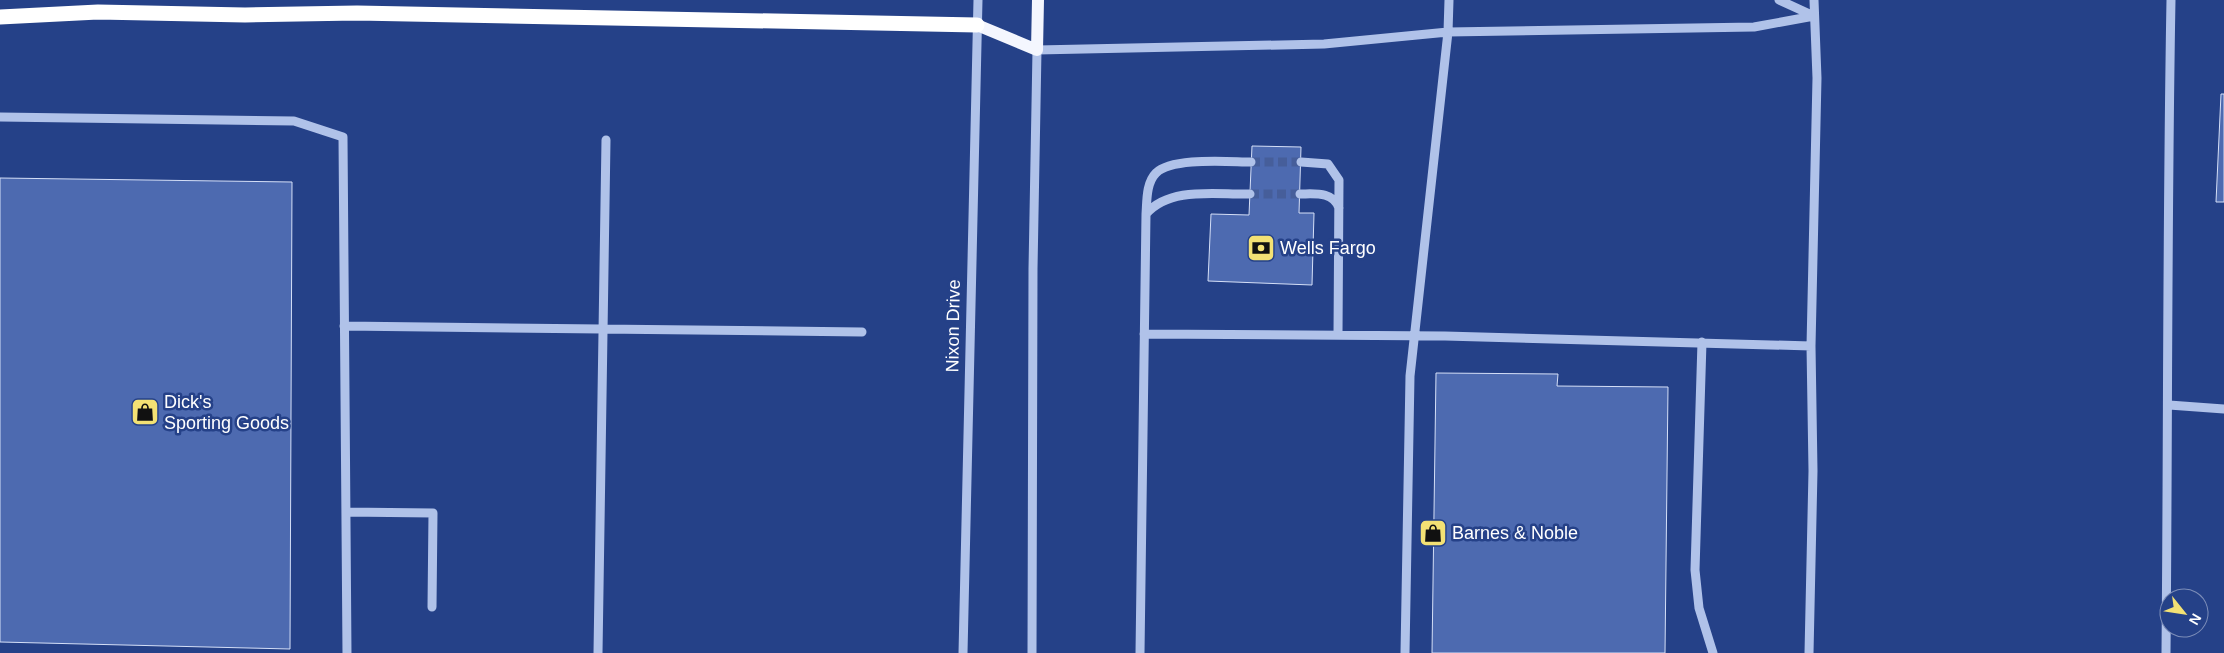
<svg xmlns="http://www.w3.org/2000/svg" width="2224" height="653" viewBox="0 0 2224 653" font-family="Arial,sans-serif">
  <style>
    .building { fill: #4d6ab0; stroke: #d5dff7 }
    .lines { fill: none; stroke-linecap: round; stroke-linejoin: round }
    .minor-tunnel { stroke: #465e9a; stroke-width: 9; stroke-dasharray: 9 4.5; stroke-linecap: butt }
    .minor { stroke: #b0c2e9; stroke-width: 9 }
    .major { stroke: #f4f6fe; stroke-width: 12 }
    .highway { stroke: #fff; stroke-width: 15 }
    .labels { text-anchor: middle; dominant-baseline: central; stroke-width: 5; stroke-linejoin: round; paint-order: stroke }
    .poi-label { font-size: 18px; fill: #fff; stroke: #254188; text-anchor: start }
    .street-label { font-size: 18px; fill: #fff; stroke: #254188 }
  </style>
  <rect width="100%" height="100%" fill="#254188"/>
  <path class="building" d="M2221,94H2224V202H2216Z
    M1252,146L1301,147L1299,213H1314L1312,285L1208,281L1211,214L1249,215Z
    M0,178L292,182L290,649L0,642Z
    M1436,373L1558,374L1557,386L1668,387L1665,653H1432Z"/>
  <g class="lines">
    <path class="minor-tunnel" d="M1251,162H1301
      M1250,194H1300"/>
    <path class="minor" d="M1779,0L1814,16
      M0,117L294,121L343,137L347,653
      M1301,162L1328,164L1339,180L1338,335
      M1300,194C1314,194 1333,191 1339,208
      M1146,214C1147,201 1146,183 1156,173C1172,157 1229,162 1251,162
      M344,326L862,332
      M1144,334L1445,336L1811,346
      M1702,342L1695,570L1699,608L1713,653
      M2169,405L2224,409
      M346,512L433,513L432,607
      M598,653L606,140
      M963,653L978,0
      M1032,653L1033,269L1037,50L1324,44L1448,32L1754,27L1814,16
      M1140,653L1146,214C1170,186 1217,195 1250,194
      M1405,653L1410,376L1448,32L1449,0
      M1809,653L1813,471L1811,346L1817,78L1814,0
      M2166,653C2168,435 2167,218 2171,0"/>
    <path class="major" d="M977,25L1037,50L1038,0"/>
    <path class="highway" d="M0,17L98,12L245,15L357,13L977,25"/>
  </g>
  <defs>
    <g id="bank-square" transform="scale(1.4375)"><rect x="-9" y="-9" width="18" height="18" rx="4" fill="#f3e174" stroke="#254188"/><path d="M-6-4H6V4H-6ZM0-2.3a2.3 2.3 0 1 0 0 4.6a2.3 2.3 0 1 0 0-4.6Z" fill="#111"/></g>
    <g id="shop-square" transform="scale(1.4375)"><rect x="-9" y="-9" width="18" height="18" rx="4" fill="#f3e174" stroke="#254188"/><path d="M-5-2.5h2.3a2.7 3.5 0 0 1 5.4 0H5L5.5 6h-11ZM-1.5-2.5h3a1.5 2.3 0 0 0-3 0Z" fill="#111"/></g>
  </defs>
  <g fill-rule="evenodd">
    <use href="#bank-square" x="1261" y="248"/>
    <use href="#shop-square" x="145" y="412"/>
    <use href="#shop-square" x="1433" y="533"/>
  </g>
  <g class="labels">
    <g class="poi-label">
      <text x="1280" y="248">Wells Fargo</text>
      <text x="164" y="402">Dick's<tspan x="164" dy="21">Sporting Goods</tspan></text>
      <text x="1452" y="533">Barnes &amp; Noble</text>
    </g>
    <g class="street-label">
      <text transform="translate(953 326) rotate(-89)">Nixon Drive</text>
    </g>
  </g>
  <g transform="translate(2184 613) rotate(120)"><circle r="24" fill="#254188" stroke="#7c8db8"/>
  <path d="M0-4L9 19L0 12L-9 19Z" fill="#f3e174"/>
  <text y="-8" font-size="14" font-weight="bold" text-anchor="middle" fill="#ffffff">N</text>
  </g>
</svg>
